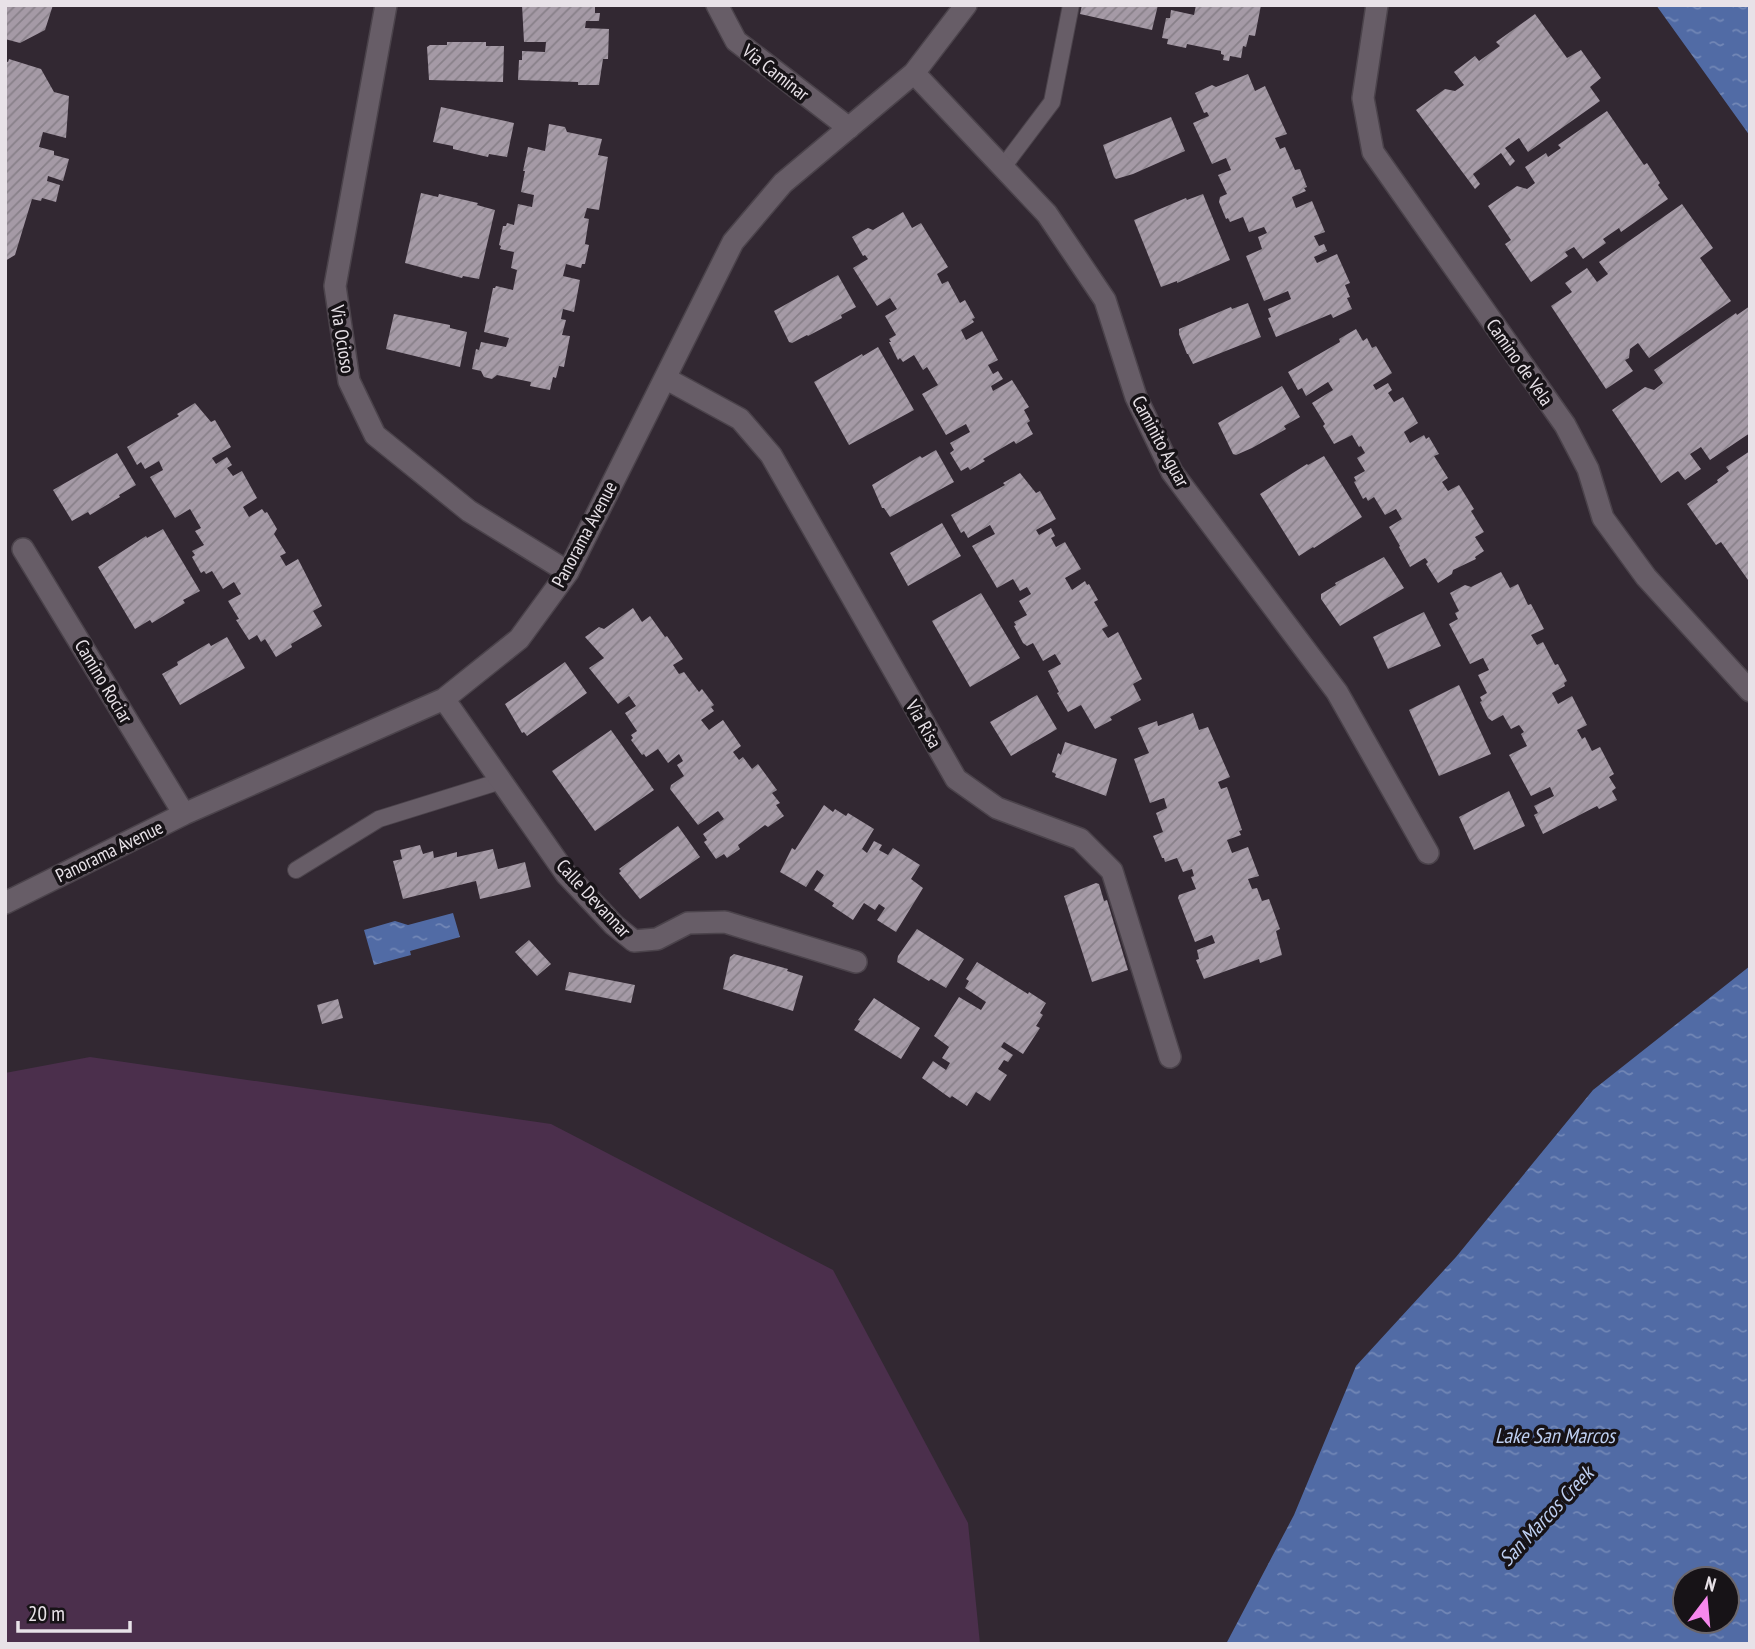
<svg xmlns="http://www.w3.org/2000/svg" width="1755" height="1649" viewBox="0 0 1755 1649" font-family="'PT Sans Narrow',sans-serif">
  <style>
    .grass { fill: #4b2f4c }
    .water { fill: url(#water-ripples); fill-rule: evenodd }
    .building { fill: url(#building-hatch) }
    .lines { fill: none; stroke-linecap: round; stroke-linejoin: round }
    .lane-casing { stroke: #4b434b; stroke-width: 18 }
    .street-casing { stroke: #4b434b; stroke-width: 24 }
    .lane { stroke: #675d67; stroke-width: 16 }
    .street { stroke: #675d67; stroke-width: 21 }
    .labels { text-anchor: middle; dominant-baseline: central; stroke-width: 7; stroke-linejoin: round; paint-order: stroke }
    .street-label { font-size: 19px; fill: #e8e2e8; stroke: #171317 }
    .water-label { font-size: 21px; font-style: italic; fill: #becff1; stroke: #171317 }
  </style>
  <defs>
    <pattern id="water-ripples" width="26" height="14" patternUnits="userSpaceOnUse" patternTransform="scale(1.75)"><rect width="26" height="14" fill="#516ba5"/><path d="M2 4q2-2 4 0t4 0M15 11q2-2 4 0t4 0" fill="none" stroke="#7287b6"/></pattern>
    <pattern id="building-hatch" width="6" height="6" patternUnits="userSpaceOnUse" patternTransform="scale(1.75)"><rect width="6" height="6" fill="#a59aa6"/><path d="M-1 1l2-2M0 6l6-6M5 7l2-2" fill="none" stroke="#888089"/></pattern>
  </defs>
  <rect width="100%" height="100%" fill="#322832"/>
  <path class="grass" d="M90,1057L551,1124L833,1270L968,1523L980,1644H5V1073Z"/>
  <path class="water" d="M1656,5H1750V136Z
    M453,913L460,937L410,951L411,955L374,965L364,930L395,921L408,925Z
    M1750,966V1644H1226L1294,1515L1356,1366L1456,1257L1593,1090ZM1685,1579H1727V1621H1685Z"/>
  <path class="building" d="M5,5H53L45,30L20,43L5,39Z
    M522,5H595V13H600L599,21H586L585,28L609,29L608,59H603L599,85H578V82L518,80L519,60H522V51L545,52L546,42H524Z
    M1082,5H1158L1152,30L1080,14Z
    M1196,5H1261L1255,36L1249,35L1246,47L1243,46L1241,58L1230,56L1229,61L1223,60L1224,55L1221,54V51L1187,44L1186,48L1167,44L1168,39L1162,38L1166,18H1170L1171,10L1194,15Z
    M1535,14L1567,58L1581,50L1601,78L1590,87L1600,101L1528,152L1519,138L1505,148L1515,161L1510,166L1501,153L1473,174L1480,184L1475,189L1416,110L1445,89L1455,91L1464,85L1454,72L1475,56L1479,61L1500,46L1496,42Z
    M447,42H486V46H504L503,82L429,80L427,47L430,45H447Z
    M9,59L41,69L54,92L69,96L66,138L43,132L39,147L54,151V155L69,159L63,181L48,176L47,181L60,185L56,202L42,198L41,201L32,199L15,255L5,261V61L8,62Z
    M1248,74L1255,91L1265,86L1287,134L1275,138L1280,149L1285,147L1295,170L1300,169L1307,187L1304,188L1306,191L1292,197L1296,208L1312,201L1325,232L1314,236L1319,246L1324,244L1327,251L1314,257L1317,263L1337,254L1350,283L1345,285L1350,297L1347,298L1352,309L1333,318L1331,314L1276,337L1268,318L1271,317L1268,309L1291,299L1288,291L1264,301L1246,256L1262,249L1258,237L1267,233L1264,227L1249,232L1243,217L1230,222L1228,218L1226,219L1219,202L1220,197L1227,194L1218,175L1231,170L1226,158L1212,164L1193,123L1209,116L1207,112L1204,113L1195,93L1212,85L1216,87Z
    M441,107L514,123L507,157L489,154L488,157L453,149V146L433,142Z
    M1607,111L1644,165L1647,163L1660,183L1658,185L1668,199L1621,232L1619,228L1603,239L1606,243L1583,259L1574,247L1565,252L1568,256L1531,282L1505,244L1511,240L1488,206L1517,186L1527,189L1535,183L1525,167L1546,153L1548,157L1561,148L1558,145Z
    M1171,117L1185,151L1133,174L1116,179L1114,177L1103,145Z
    M549,124L565,127L567,132L602,139L598,155L608,157L599,210L587,208L584,218L589,219L585,244L589,245L585,264H582L581,268L566,264L563,276L580,280L574,312L563,309L561,319L566,320L562,335L570,336L564,367L559,366L556,378L553,377L550,390L530,386L531,382L497,375L492,379L484,377L481,371L472,369L476,349L479,350L481,342L506,347L509,338L484,332L493,288H495L496,286L513,290L517,270L511,268L514,252L500,249L501,246L499,245L503,226H506L507,223L514,225L518,204L532,207L534,195L521,192L525,171H523L528,147L545,151Z
    M421,193L438,197L439,194L478,203L477,205L495,210L479,279L463,276L462,278L405,263Z
    M1203,194L1230,260L1177,283V281L1161,287L1134,220L1186,198L1187,200Z
    M1682,204L1713,248L1700,258L1731,301L1649,358L1638,343L1630,349L1629,358L1625,360L1633,371L1606,389L1551,306L1572,292L1565,283L1587,268L1597,282L1608,274L1599,262Z
    M903,212L912,228L921,223L948,267L937,274L942,284L948,281L960,303L965,300L975,318L972,319L974,322L961,330L966,340L982,331L998,360L988,365L993,374L998,371L1003,379L991,386L993,391L1012,380L1029,407L1024,410L1030,421L1027,423L1033,434L1016,444L1014,441L983,459L985,461L970,470L968,467L961,471L950,453L954,450L950,443L970,432L966,424L946,435L922,394L938,385L927,367L923,370L914,355L903,362L900,358L898,360L889,342H891L889,339L896,335L885,316L897,309L890,298L877,306L853,268L868,259L865,255L863,256L852,237L868,228L873,230Z
    M838,275L856,307L841,315L842,318L808,336L807,335L792,343L789,342L774,311Z
    M1248,303L1261,337L1193,364L1188,354H1187L1179,334V329L1231,307L1232,309Z
    M1750,306V433L1710,460L1701,447L1690,454L1701,469L1685,480L1678,471L1661,483L1612,410L1645,387L1654,390L1663,383L1654,370L1736,313L1737,315Z
    M394,314L450,325V328L467,332L460,367L386,349Z
    M1356,329L1363,341L1367,338L1372,348L1376,346L1392,373L1373,385L1376,390L1388,383L1392,390L1388,393L1394,402L1403,397L1418,423L1404,432L1410,443L1424,435L1426,439L1429,437L1439,454L1434,456L1448,478L1442,482L1448,491L1459,485L1474,509L1471,511L1484,532L1475,537L1484,551L1475,557L1476,559L1453,570L1452,574L1438,583L1426,564L1428,562L1425,558L1410,567L1399,547L1400,546L1389,527L1402,519L1396,509L1385,515L1374,497L1368,501L1366,497L1363,499L1354,482L1356,481L1354,477L1365,471L1357,458L1365,453L1361,446L1359,447L1352,435L1334,444L1323,426L1325,424L1312,403L1333,390L1328,382L1306,396L1302,388L1298,390L1288,372L1340,342L1339,339Z
    M878,347L914,410L849,445L814,382L862,354L863,356Z
    M1282,386L1300,417L1284,426L1286,429L1252,448L1236,455L1233,454L1218,423Z
    M195,403L211,422L215,420L231,447L212,458L216,464L227,457L232,465L227,468L233,476L242,471L257,498L243,507L249,517L262,509L265,513L267,512L277,529L274,534L286,553L280,556L286,566L298,559L322,606L313,611L322,626L291,644L292,647L276,657L265,639L261,642L257,635L249,640L236,620L239,619L228,601L241,594L234,582L223,589L212,571L206,574L204,571L201,573L192,557L195,555L192,551L204,545L195,531L201,528L190,509L175,518L150,477L163,470L159,461L145,469L141,462L137,465L127,447L179,416L177,414Z
    M936,450L954,482L890,517L884,508H882L872,485L920,456L922,458Z
    M1750,451V579L1748,580L1721,542L1716,545L1687,504L1718,482L1717,480L1729,471L1726,467Z
    M117,453L136,485L119,495L120,497L90,515L88,512L72,521L53,490Z
    M1324,456L1362,517L1314,548L1313,547L1299,556L1260,494L1307,464L1308,465Z
    M1020,473L1036,493L1040,491L1056,519L1036,530L1039,535L1051,528L1055,536L1051,538L1056,547L1065,542L1081,569L1065,578L1072,590L1085,581L1087,585L1089,584L1098,600L1094,602L1108,626L1102,629L1108,638L1118,632L1142,679L1133,684L1141,700L1110,717L1112,720L1095,729L1081,705L1068,712L1057,693L1059,692L1048,671L1061,664L1055,654L1043,661L1033,643L1027,646L1023,643L1014,626L1016,625L1014,622L1027,615L1019,601L1031,594L1027,587L1020,591L1013,579L997,588L972,546L995,534L990,525L968,538L964,531L961,533L951,515L1005,485L1003,483Z
    M942,523L961,556L908,586L890,553Z
    M163,529L200,591L183,600L185,603L152,623L150,620L135,629L98,567L146,536L147,538Z
    M1384,557L1404,588L1340,626L1321,599V594L1336,585L1335,583Z
    M1501,572L1510,588L1518,584L1528,605L1531,604L1544,629L1531,635L1537,645L1543,642L1555,665L1558,664L1567,681L1564,683L1565,686L1552,693L1558,704L1572,696L1587,725L1577,730L1582,739L1585,737L1592,751L1600,747L1614,774L1609,777L1616,788L1612,791L1617,800L1599,809L1597,806L1543,834L1534,815L1538,813L1534,806L1554,796L1550,787L1531,796L1509,755L1527,746L1521,734L1524,732L1519,725L1511,729L1503,715L1492,721L1488,718L1480,702L1482,701L1480,697L1487,693L1478,675L1489,670L1483,658L1470,664L1449,624L1458,619L1455,613L1459,611L1450,593L1465,585L1471,587Z
    M981,593L1020,658L970,687L932,621Z
    M633,608L642,622L650,616L665,637L667,636L683,659L673,665L679,674L684,672L699,692L702,689L714,705L711,707L714,711L701,720L709,730L723,720L741,746L733,752L739,760L743,757L752,769L758,764L777,790L772,793L780,803L776,805L784,816L768,827L765,825L738,845L740,849L727,858L724,854L716,859L704,842L707,840L703,834L724,819L718,811L698,825L670,789L671,785L684,776L677,765L683,761L679,754L668,763L658,749L646,757L644,754L642,755L631,740L633,738L631,735L637,731L625,713L636,706L629,696L618,704L589,668L604,658L585,637L599,627L604,629Z
    M1424,612L1441,646L1388,669L1373,637Z
    M227,637L245,668L180,705L162,674L178,665L177,662L209,643L211,646Z
    M565,662L587,693L527,736L524,732L522,733L505,704Z
    M1459,685L1491,754L1439,776L1409,710Z
    M1037,695L1057,729L1011,756L990,722Z
    M1193,713L1199,730L1208,727L1230,777L1218,782L1221,789L1227,787L1242,830L1239,831L1241,835L1227,840L1232,853L1248,847L1259,876L1248,879L1252,889L1257,888L1262,901L1269,899L1280,929L1276,931L1282,955L1260,963L1259,959L1204,979L1196,960L1199,959L1197,950L1215,943L1212,935L1195,942L1178,898L1179,895L1196,889L1191,877L1194,876L1192,869L1183,872L1177,858L1165,862L1164,858H1162L1153,836L1163,832L1156,813L1167,808L1164,798L1150,803L1134,759L1149,753L1138,728L1157,721L1158,726Z
    M611,730L654,790L595,831L552,771Z
    M1065,742L1117,759L1106,796L1055,777L1056,774L1052,772L1058,753L1061,755Z
    M1509,791L1525,826L1474,850L1459,817Z
    M824,805L833,812L835,809L846,816L848,813L874,829L862,849L867,853L874,841L882,845L879,850L888,855L893,848L920,865L911,879L923,888L896,932L877,920L885,908L879,904L875,910L864,903L853,920L832,906L834,903L814,890L824,875L817,870L806,887L780,872L792,848L795,850Z
    M678,826L700,857L640,899L619,873L621,871L619,869Z
    M420,845L423,854L433,851L434,858L457,852V857L493,849L498,869L525,862L531,887L480,899L476,881L403,899L393,861L402,859L400,850Z
    M1096,883L1099,884L1104,901L1107,900L1128,970L1092,982L1064,896Z
    M917,929L964,959L946,988L931,979L929,981L897,962L898,956Z
    M529,940L551,964L537,976L515,952Z
    M734,954L788,969L787,971L803,976L793,1011L723,989L730,957Z
    M977,962L1028,994L1029,992L1046,1003L1040,1013L1043,1015L1036,1026L1040,1028L1023,1054L1004,1042L1001,1047L1013,1055L1008,1062L1004,1060L998,1069L1007,1075L990,1101L976,1092L967,1106L952,1096L950,1098L922,1078L933,1061L946,1070L950,1063L942,1058L949,1047L934,1036L959,997L981,1010L986,1002L965,988L969,981L966,979Z
    M569,972L635,985L631,1003L565,990Z
    M874,998L920,1028L901,1059L854,1030L860,1021L858,1020Z
    M338,999L343,1018L322,1024L317,1005Z"/>
  <g class="lines">
    <g class="lane-casing">
      <path id="lane" d="M1003,167L1052,102L1071,5
        M296,870L379,819L501,781"/>
    </g>
    <g class="street-casing">
      <path id="street" d="M386,5L335,286L349,381L375,435L469,511L568,572
        M717,5L736,41L849,128
        M1377,5L1363,98L1373,152L1565,425L1588,469L1603,518L1646,577L1750,691
        M914,73L1047,214L1105,300L1136,397L1172,472L1337,692L1428,853
        M665,378L740,419L771,455L956,779L997,808L1080,839L1112,871L1170,1057
        M23,549L184,814
        M444,699L566,874L614,925L634,941L657,939L688,923L725,922L856,962
        M5,903L184,814L444,699L519,639L568,572L733,242L783,183L914,73L966,5"/>
    </g>
    <use href="#lane" class="lane"/>
    <use href="#street" class="street"/>
  </g>
  <g class="labels">
    <g class="street-label">
      <text transform="translate(776 72) rotate(38)">Via Caminar</text>
      <text transform="translate(343 339) rotate(81)">Via Ocioso</text>
      <text transform="translate(1520 362) rotate(55)">Camino de Vela</text>
      <text transform="translate(1161 441) rotate(62)">Caminito Aguar</text>
      <text transform="translate(584 534) rotate(-62)">Panorama Avenue</text>
      <text transform="translate(104 681) rotate(59)">Camino Rociar</text>
      <text transform="translate(924 724) rotate(60)">Via Risa</text>
      <text transform="translate(109 851) rotate(-26)">Panorama Avenue</text>
      <text transform="translate(594 898) rotate(47)">Calle Devannar</text>
    </g>
    <g class="water-label">
      <text x="1555" y="1435">Lake San Marcos</text>
      <text transform="translate(1546 1516) rotate(-47)">San Marcos Creek</text>
    </g>
  </g>
  <rect width="1755" height="1649" fill="none" stroke="#e8e2e8" stroke-width="14"/>
  <g transform="translate(1706 1600) rotate(16)"><circle r="33" fill="#171317" stroke="#6b666b" stroke-width="2"/>
  <path d="M0-5L12 26L0 18L-12 26Z" fill="#f688ed"/>
  <text y="-10" font-size="19" font-weight="bold" text-anchor="middle" fill="#e8e2e8">N</text>
  </g>
  <path d="M18 1621v10h112v-10" fill="none" stroke="#e8e2e8" stroke-width="3.5"/>
  <text x="28" y="1621" font-size="21" fill="#e8e2e8" stroke="#171317" stroke-width="5" paint-order="stroke">20 m</text>
</svg>
